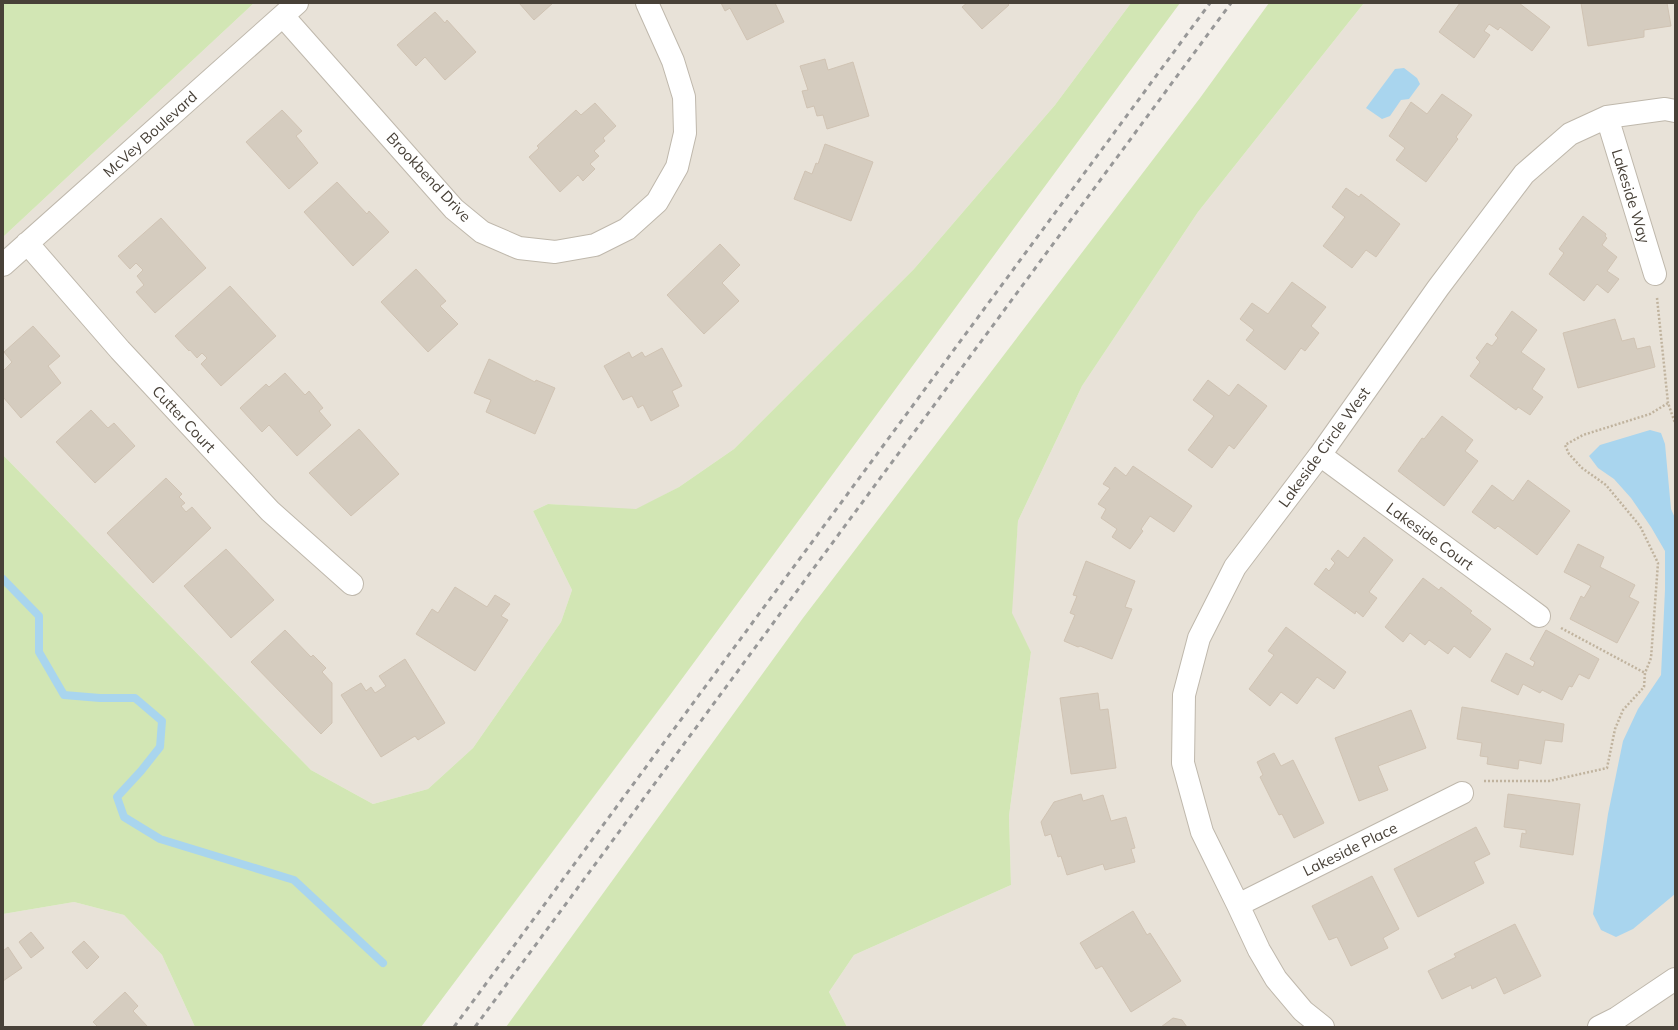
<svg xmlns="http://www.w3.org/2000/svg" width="1678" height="1030" viewBox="0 0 1678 1030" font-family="Mulish,sans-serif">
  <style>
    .residential { fill: #e8e2d8 }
    .green { fill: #d2e6b4 }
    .water { fill: #a9d5ee }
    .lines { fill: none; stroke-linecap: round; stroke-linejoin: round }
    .stream { stroke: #a9d5ee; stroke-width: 8 }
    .building { fill: #d5ccbf; stroke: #d0c3b3 }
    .minor-casing { stroke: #bfb8ac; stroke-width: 24 }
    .path { stroke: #c0b39e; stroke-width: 2.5; stroke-dasharray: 2 2; stroke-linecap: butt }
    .minor { stroke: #fff; stroke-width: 22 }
    .rail { stroke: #989898; stroke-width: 3; stroke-dasharray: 5 5; stroke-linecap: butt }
    .labels { text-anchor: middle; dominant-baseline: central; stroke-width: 3; stroke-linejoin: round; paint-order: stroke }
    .street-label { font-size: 15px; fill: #484138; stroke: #fff }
  </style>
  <rect width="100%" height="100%" fill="#f4f0ea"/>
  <path class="residential" d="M254,3H1131L1055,105L914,269L734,449L679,487L636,510L548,504L533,511L572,590L561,622L473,748L428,789L373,804L311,770L3,455V237Z
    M1364,3H1675V1027H847L829,992L854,955L1011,885L1009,816L1031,652L1011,613L1018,521L1082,386L1198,212Z
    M74,902L124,915L162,955L195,1027H3V914Z"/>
  <path class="green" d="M3,3H254L3,237Z
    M1131,3H1180L670,695L421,1027H195L162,955L124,915L74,902L3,914V455L311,770L373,804L428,789L473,748L561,622L572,590L533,511L548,504L636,509L679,487L734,449L914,269L1055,105Z
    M1269,3H1364L1198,212L1082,386L1018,521L1012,613L1031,652L1009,816L1011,885L854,955L829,992L847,1027H506L803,618L1200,98Z"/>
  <path class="water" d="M1404,68L1417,78L1420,84L1409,99L1401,100L1390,116L1382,119L1366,108L1395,69Z
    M1650,430L1661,433L1665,444L1671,509L1675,518V894L1633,929L1616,937L1601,930L1593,914L1608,814L1623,741L1638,709L1661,675L1665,590V551L1651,527L1631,498L1614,479L1598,468L1589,456L1600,445Z"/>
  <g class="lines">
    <path class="stream" d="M3,579L39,616V652L64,695L100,698H135L162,721L160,747L141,771L117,797L124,817L160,839L294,880L383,963"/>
  </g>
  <path class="building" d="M519,3H553L534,20Z
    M721,3H775L784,22L747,40L730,8L725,11Z
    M967,3H1007L1009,5L982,29L962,7Z
    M1460,3H1519L1550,27L1532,51L1500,27L1498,30L1489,24L1484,31L1490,35L1474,58L1439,32Z
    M1581,3H1667L1671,26L1644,30V37L1588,46Z
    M435,12L445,23L447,20L476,52L445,80L425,57L416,66L397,45Z
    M825,59L828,70L853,62L869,116L827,129L823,115L817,116L814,106L807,108L802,91L808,90L800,66Z
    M1442,94L1472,115L1456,137L1458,139L1426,182L1396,160L1405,148L1389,136L1411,102L1427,114Z
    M595,103L616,126L603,138L605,141L594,151L599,156L590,164L595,169L583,181L578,175L560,192L529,157L539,148L537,146L576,110L581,115Z
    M282,110L302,131L296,136L318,163L289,189L246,142Z
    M825,144L873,162L851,221L794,199L805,171L812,174L816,163L818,164Z
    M337,182L367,214L369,211L389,232L353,266L304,212Z
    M1346,188L1359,197L1361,194L1400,224L1376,257L1366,250L1352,268L1323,246L1345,217L1332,207Z
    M1583,216L1606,234L1605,236L1607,238L1602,245L1617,257L1607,271L1619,279L1608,293L1597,284L1584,301L1549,274L1564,253L1559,249Z
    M161,218L206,268L155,313L136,292L144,285L137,276L143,270L136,263L130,269L118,256Z
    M720,244L740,265L722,283L739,301L704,334L667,295Z
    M416,269L446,301L440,306L458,324L428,352L381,302Z
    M1292,282L1326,307L1311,326L1319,333L1305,351L1301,348L1285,370L1246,340L1254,330L1240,319L1252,303L1268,314Z
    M230,286L276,336L221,386L201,364L207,358L202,353L197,358L190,350L189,351L175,336Z
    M1512,311L1537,330L1521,352L1545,369L1532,389L1543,397L1530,415L1518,407L1516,410L1470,376L1480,362L1476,358L1487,343L1492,346L1498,338L1495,335Z
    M1615,319L1622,341L1634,338L1637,349L1650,346L1655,367L1578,388L1563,333Z
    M33,326L60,356L48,366L61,383L21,418L3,397V371L12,362L4,352Z
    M662,348L682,386L672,391L679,406L651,421L643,405L638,408L632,396L623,400L604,366L629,352L632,358L642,352L645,357Z
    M489,359L535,382L536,380L555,388L535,434L486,412L491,400L474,393Z
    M285,373L305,395L309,391L323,408L319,411L331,425L297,456L269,425L262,432L240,408L266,384L269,387Z
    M1208,380L1229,396L1238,384L1267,406L1234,449L1229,445L1212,468L1188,450L1214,416L1193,400Z
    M91,410L108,428L114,423L135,446L95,483L56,442Z
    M1442,416L1473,440L1465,451L1478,461L1444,506L1398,471L1422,438L1424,439Z
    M359,429L399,474L351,516L309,473Z
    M1133,466L1192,506L1174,532L1150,516L1141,529L1143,531L1130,549L1112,537L1117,529L1101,518L1106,509L1098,504L1110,488L1103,484L1115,467L1126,476Z
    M166,478L182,494L179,497L185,503L181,506L186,512L192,507L211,528L153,583L107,533Z
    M1528,480L1570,511L1537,555L1498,526L1495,529L1472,512L1492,485L1513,501Z
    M1364,537L1393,560L1369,592L1377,598L1363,617L1356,611L1355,614L1314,584L1326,568L1329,571L1335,563L1331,559L1338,550L1348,558Z
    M1578,544L1604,557L1600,567L1635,585L1629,597L1639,602L1617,643L1570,619L1581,596L1584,598L1591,586L1564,572Z
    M226,549L274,600L231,638L184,586Z
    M1086,561L1135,581L1125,607L1132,609L1112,659L1080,646L1078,647L1064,641L1075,615L1070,613L1077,596L1073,595Z
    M1423,578L1439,590L1441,587L1472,611L1470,613L1491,629L1470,658L1454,646L1448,654L1429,640L1425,645L1410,633L1403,642L1385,627Z
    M455,587L487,607L495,595L510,604L501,616L508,620L475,671L416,634L432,609L438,613Z
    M1286,627L1346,672L1334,689L1317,677L1297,704L1281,692L1270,706L1249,689L1274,655L1268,651Z
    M285,630L311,657L313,655L326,668L322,672L332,683V723L321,734L251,662Z
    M1546,630L1599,659L1589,679L1579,674L1572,687L1569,686L1562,700L1542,690L1540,693L1523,684L1518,695L1491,681L1506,653L1533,667L1535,662L1530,659Z
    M405,659L445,723L418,740L415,736L381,757L341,695L361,683L366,691L371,687L375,693L386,686L379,676Z
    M1098,693L1100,710L1108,709L1116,768L1071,774L1060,698Z
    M1462,707L1564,724L1562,742L1545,740L1541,764L1519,760L1518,769L1487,764L1488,757L1480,756L1482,743L1457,739Z
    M1411,710L1426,748L1378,766L1388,790L1359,801L1335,738Z
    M1274,753L1281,766L1293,760L1324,823L1294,838L1282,814L1279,815L1260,777L1263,775L1257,762Z
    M1081,794L1083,801L1103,795L1111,821L1126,817L1135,848L1131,849L1135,862L1105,870L1103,864L1067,875L1061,856L1058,857L1051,834L1045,836L1041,822L1054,802Z
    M1508,794L1580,804L1573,855L1520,847L1522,833L1526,834V830L1504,827Z
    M1476,827L1490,854L1474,862L1484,883L1418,917L1394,869Z
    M1372,876L1399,929L1383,938L1388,948L1351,966L1337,937L1329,940L1312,906Z
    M1133,911L1147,935L1150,933L1181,981L1131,1012L1102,966L1096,969L1080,943Z
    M1515,924L1541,976L1504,994L1496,977L1472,989L1471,985L1442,999L1428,971L1456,957L1454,954Z
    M31,932L44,948L31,958L19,942Z
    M84,941L99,957L87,969L72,952Z
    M8,947L22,968L3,981V951Z
    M125,992L138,1006L133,1011L148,1027H98L93,1022Z
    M1173,1018L1182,1020L1187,1027H1161Z"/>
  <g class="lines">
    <g class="minor-casing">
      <path id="minor" d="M283,16L454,209L482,232L519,248L555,252L595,245L627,229L657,202L677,167L685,133L684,97L673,61L647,3
        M1607,117L1655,274
        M27,243L120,350L270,511L352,584
        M3,265L297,3
        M1320,455L1539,616
        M1238,905L1462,793
        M1323,1027L1303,1011L1276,979L1259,950L1238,905L1202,832L1183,763L1184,695L1199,638L1235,567L1320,455L1438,288L1524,174L1570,134L1607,117L1665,109L1675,111
        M1599,1027L1617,1018L1675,979"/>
    </g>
    <path class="path" d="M1657,298L1668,403
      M1561,628L1645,673
      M1484,781H1549L1607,768L1615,729L1623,710L1644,687L1645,673L1651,658L1658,563L1640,526L1606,485L1582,468L1569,454L1565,445L1583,435L1650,414L1668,403L1675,423"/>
    <use href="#minor" class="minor"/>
    <path class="rail" d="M454,1027L1210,3
      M475,1027L1231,3"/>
  </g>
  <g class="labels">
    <g class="street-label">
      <text transform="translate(150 134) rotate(-42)">McVey Boulevard</text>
      <text transform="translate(429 177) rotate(47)">Brookbend Drive</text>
      <text transform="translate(1631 196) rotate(73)">Lakeside Way</text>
      <text transform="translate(184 419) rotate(47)">Cutter Court</text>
      <text transform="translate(1324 447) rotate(-54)">Lakeside Circle West</text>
      <text transform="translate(1430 536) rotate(36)">Lakeside Court</text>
      <text transform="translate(1350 849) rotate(-26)">Lakeside Place</text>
    </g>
  </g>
  <rect width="1678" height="1030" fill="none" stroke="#484138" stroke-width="8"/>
</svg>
